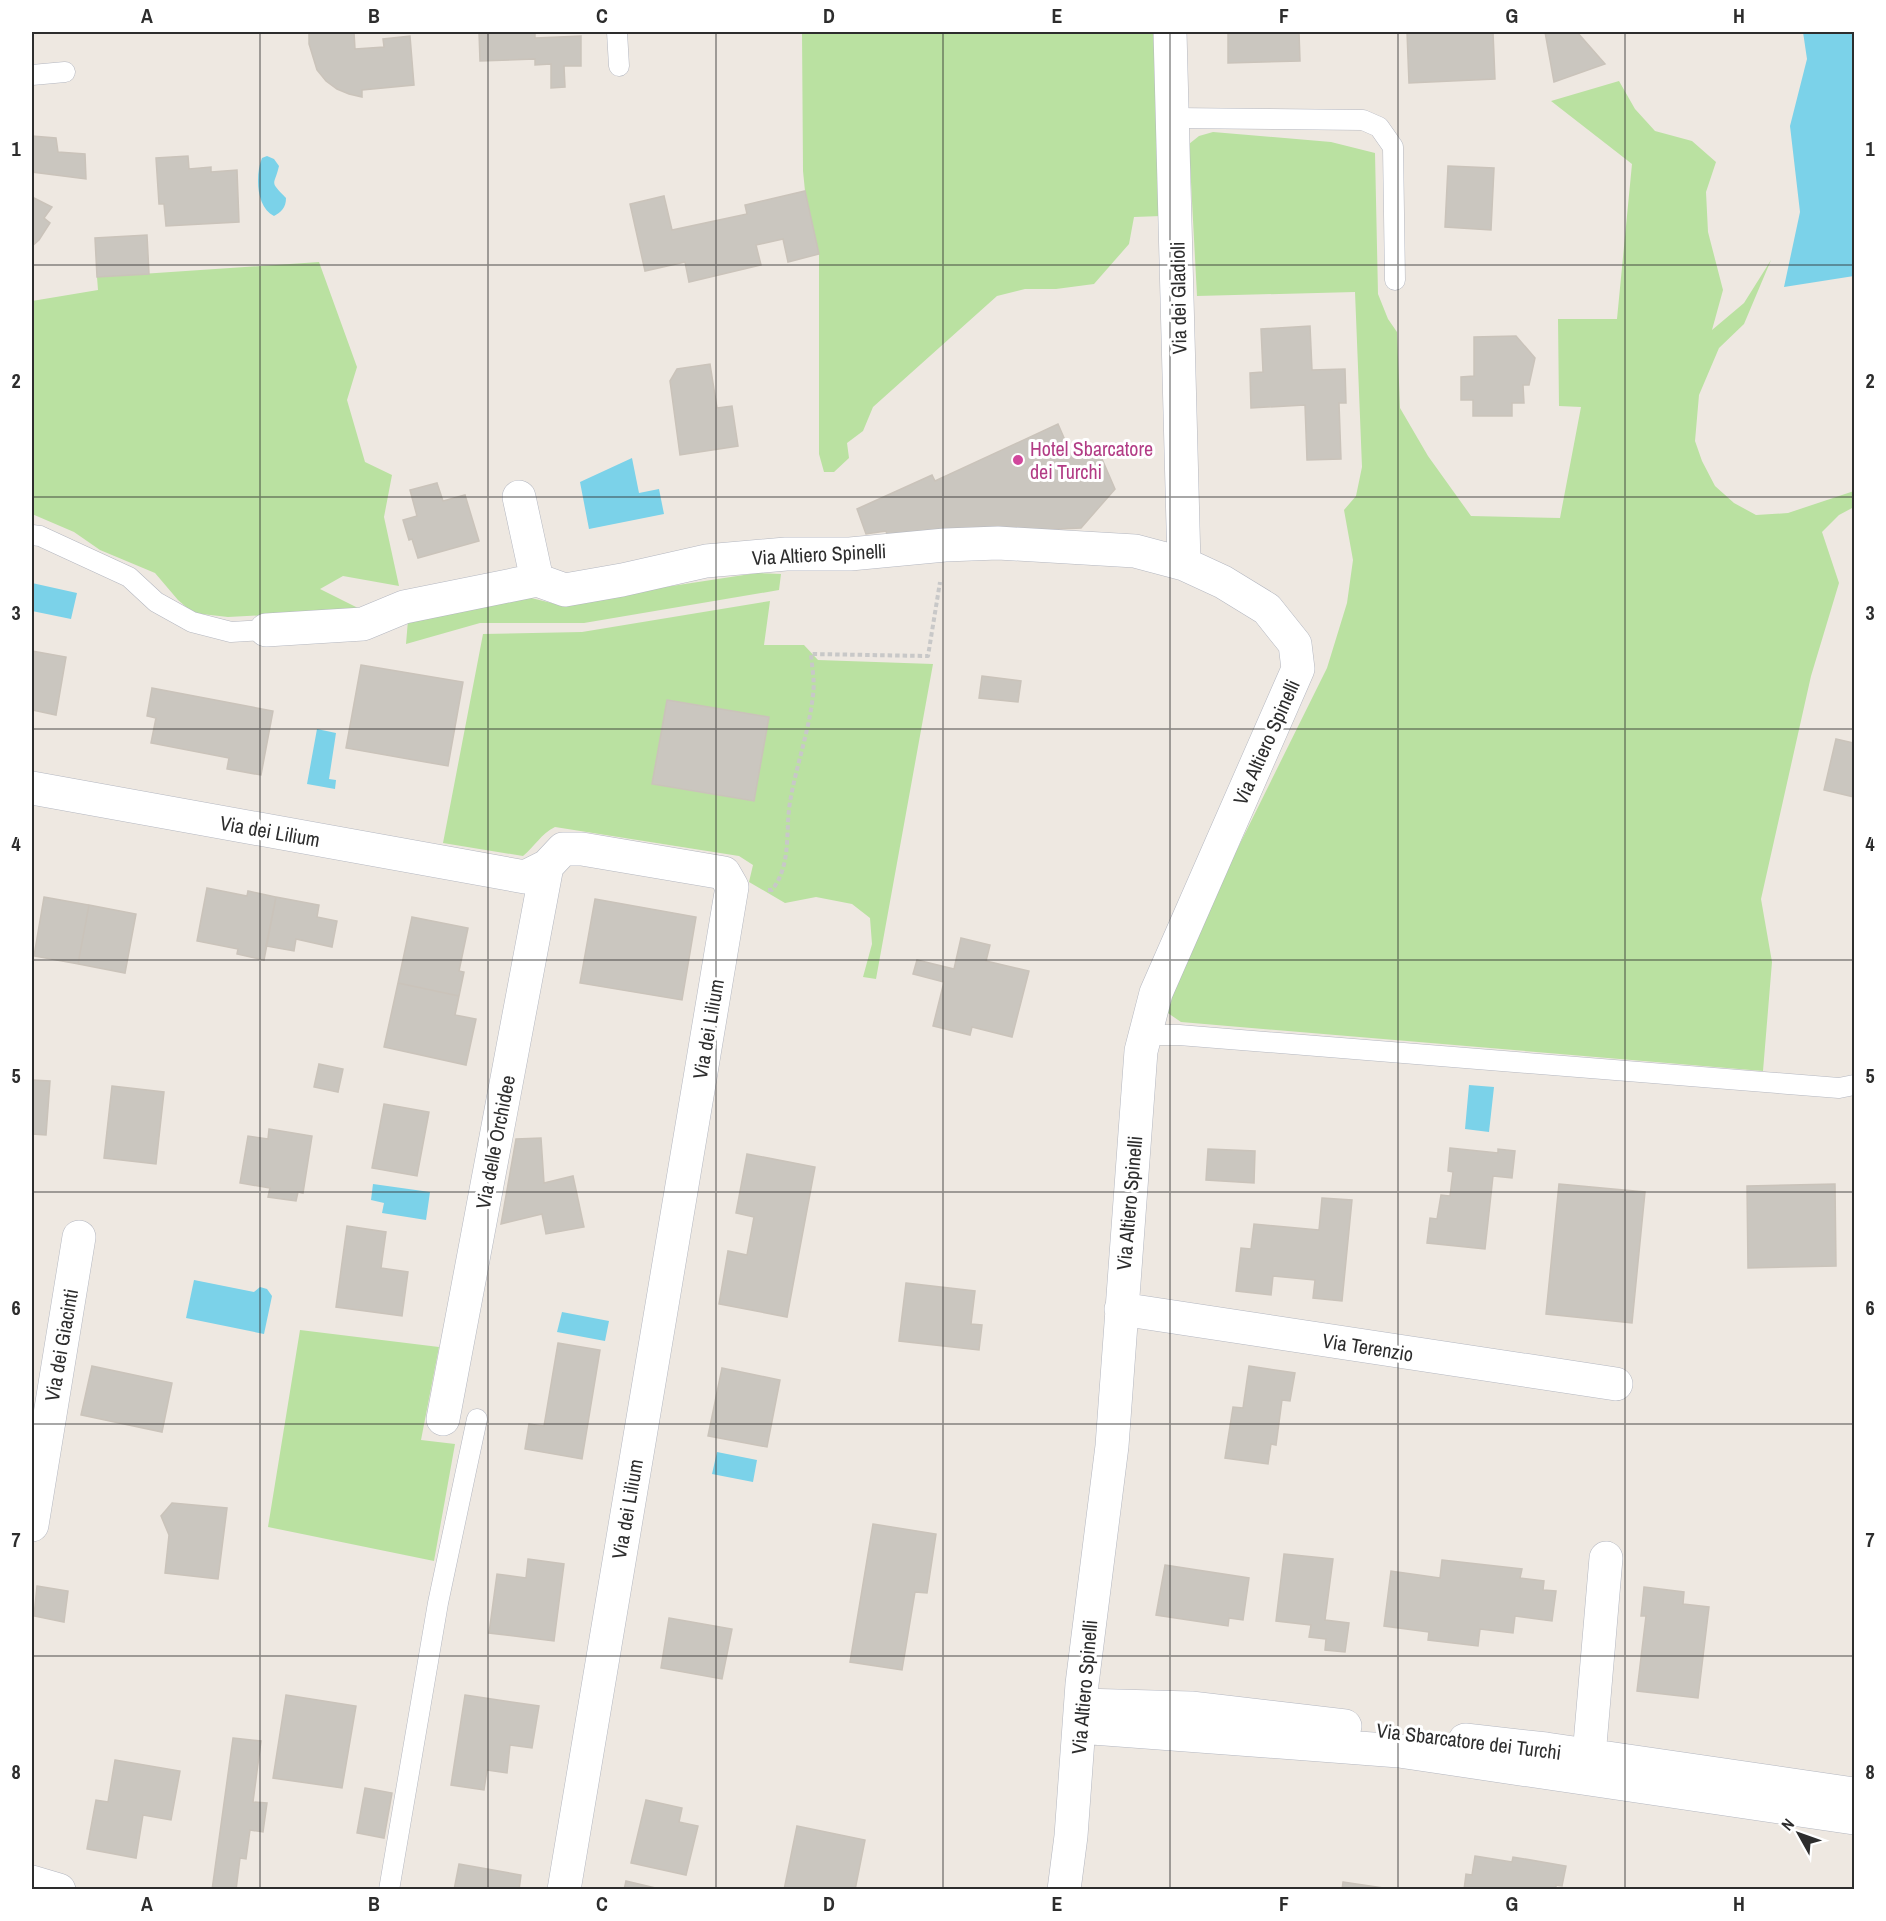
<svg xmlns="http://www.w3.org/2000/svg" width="1886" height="1921" viewBox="0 0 1886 1921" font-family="'Archivo Narrow',sans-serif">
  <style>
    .green { fill: #bae1a1 }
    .water { fill: #7bd2e9 }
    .building { fill: #cac6bf; stroke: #cac3ba; stroke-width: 1.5 }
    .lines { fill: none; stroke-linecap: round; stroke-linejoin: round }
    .service-casing { stroke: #b4b7c0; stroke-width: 21 }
    .minor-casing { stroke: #b4b7c0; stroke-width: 34 }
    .path { stroke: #c8c8c8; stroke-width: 4; stroke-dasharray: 4.5 3; stroke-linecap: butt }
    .service { stroke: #fff; stroke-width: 20 }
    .minor { stroke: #fff; stroke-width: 33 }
    .grid { fill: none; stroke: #2d2d2d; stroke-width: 1.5; stroke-opacity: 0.55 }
    .hotel-dot { fill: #d1479c; stroke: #fff; stroke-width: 2 }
    .labels { text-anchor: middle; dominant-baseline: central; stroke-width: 6; stroke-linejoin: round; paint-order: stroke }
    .street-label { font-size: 20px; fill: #2d2d2d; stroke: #fff }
    .hotel-label { font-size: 20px; fill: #b23c85; stroke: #fff; text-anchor: start }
    .neatline { fill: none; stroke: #2d2d2d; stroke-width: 2 }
    .grid-label { font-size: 20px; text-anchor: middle; font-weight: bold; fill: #2d2d2d }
  </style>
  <rect width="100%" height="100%" fill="#eee8e1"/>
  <path class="green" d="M802,32H1156L1161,216L1134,217L1129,244L1094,284L1056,289H1025L997,296L873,407L863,431L847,443L849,458L834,472H824L819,454V254L805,191L803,171Z
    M1619,81L1635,109L1655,131L1692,141L1716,162L1706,192L1708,232L1723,290L1712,330L1744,303L1771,260L1744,324L1719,348L1699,395L1695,441L1702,461L1715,486L1734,503L1756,515L1788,513L1854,491V507L1839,515L1822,532L1839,583L1811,676L1761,899L1772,962L1763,1071L1181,1022L1162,1009L1209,906L1327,668L1347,603L1353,560L1344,510L1356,496L1362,467L1355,292L1197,296L1189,144L1199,136L1213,132L1331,142L1375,153L1378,294L1388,319L1397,332L1400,408L1428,456L1471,516L1560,518L1581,407L1559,406L1558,319H1617L1632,164L1551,101Z
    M319,262L357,367L347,400L365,462L392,475L384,517L399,586L343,576L320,589L362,610L228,617L193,613L178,600L155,573L100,550L74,532L32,514V301L98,290L97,277Z
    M757,573L781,574L779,590L584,623H480L406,644L408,620L527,597L564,606L613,595Z
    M770,601L764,645H804L818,660L933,664L876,979L863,977L872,944L870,918L852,904L816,897L785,903L749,882L753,865L739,856L555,827C541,834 535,846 523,856L443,843L483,634L582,632Z
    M300,1330L439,1347L421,1440L455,1444L434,1561L268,1527Z"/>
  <path class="water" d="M1803,32H1854V276L1784,287L1800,212L1790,126L1807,59Z
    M267,156L274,159L279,166C274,187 269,180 286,198C286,208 281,212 274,216C256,207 255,175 262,158Z
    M632,458L639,493L659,489L664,514L589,529L580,482Z
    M32,583L77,593L71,619L32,611Z
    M317,729L336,733L329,779L336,780L335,789L307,784Z
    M1469,1085L1494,1087L1489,1132L1465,1129Z
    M373,1184L430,1192L426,1220L382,1213L384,1203L371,1200Z
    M194,1280L254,1292L260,1287L267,1289L272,1296L264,1334L186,1318Z
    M562,1312L609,1321L605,1341L557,1332Z
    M717,1452L757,1460L753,1482L712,1474Z"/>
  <path class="building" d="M309,32H354L355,49L384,47L383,39L410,36L414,85L362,90V97L349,94L337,89L326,81L317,70L309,44Z
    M479,32H535V38L581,36V66H564L565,87L551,88V64L535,65V59L480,61Z
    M1228,32H1299L1300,61L1228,63Z
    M1407,32H1493L1495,79L1409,83Z
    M1545,32H1577L1605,64L1554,82Z
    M32,136L56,138L58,152L85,154L86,179L32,172Z
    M188,156L189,169L211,167V172L237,170L239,222L166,226L164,204H159L156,158Z
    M1448,166L1494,168L1491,230L1445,227Z
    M805,191L819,254L788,262L783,239L756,245L761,265L689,282L685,262L645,271L630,204L664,196L672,230L747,214L745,205Z
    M32,197L52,207L44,218L50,223L39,240L32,246Z
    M147,235L149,274L97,277L95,238Z
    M1310,326L1312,370L1345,369L1346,403H1339L1341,459L1307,460L1305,405L1251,408L1250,373L1263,372L1261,329Z
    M1516,336L1535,358L1529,385H1523L1524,403H1512V416H1473V400H1461V377L1474,376V337Z
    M710,364L717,408L732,406L738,446L680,455L670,381L677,369Z
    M1058,424L1071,454L1099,452L1115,489L1081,528L888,537L886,531L866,534L857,509L932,475L935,481Z
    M437,483L443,501L465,495L479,541L418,558L412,539L409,540L403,520L417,516L410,490Z
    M32,651L66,657L56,715L32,710Z
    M361,665L463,682L448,766L346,748Z
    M982,676L1021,681L1018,702L979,698Z
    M152,688L273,711L261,775L227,769L229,758L151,743L156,718L147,716Z
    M667,700L769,717L754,801L652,784Z
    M1836,739L1854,743V797L1824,790Z
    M207,888L247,896L248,891L276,897L264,960L237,954L238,949L197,941Z
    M44,897L89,905L78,964L34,956Z
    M276,897L319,905L317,917L337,921L332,947L296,939L294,951L266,946Z
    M595,899L696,917L682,1000L580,983Z
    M89,905L136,914L125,973L78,964Z
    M412,917L468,928L459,971L464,972L459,996L398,983Z
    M961,938L990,945L986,961L1029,971L1012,1037L972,1027L970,1035L933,1026L944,982L913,974L917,960L954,969Z
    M398,983L459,996L455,1015L476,1019L466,1065L384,1047Z
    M319,1064L343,1069L338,1092L314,1087Z
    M32,1080L50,1081L46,1135L32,1134Z
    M112,1086L164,1092L156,1164L104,1158Z
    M384,1104L429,1112L417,1176L372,1168Z
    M269,1129L312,1136L303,1193L298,1192L296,1201L268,1197L270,1188L240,1183L248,1136L268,1139Z
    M541,1138L544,1183L573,1176L584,1227L546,1234L542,1214L501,1224L516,1139Z
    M1450,1148L1498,1153V1149L1515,1151L1512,1178L1493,1176L1485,1249L1427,1243L1430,1218L1437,1219L1441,1195L1450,1196L1453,1172L1448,1171Z
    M1208,1149L1255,1151L1254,1183L1206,1180Z
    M747,1154L815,1167L787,1317L719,1304L728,1251L747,1255L754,1217L736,1213Z
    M1559,1184L1645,1192L1632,1323L1546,1314Z
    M1835,1184L1836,1266L1748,1268L1747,1186Z
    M1322,1198L1352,1200L1342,1301L1313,1298L1315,1280L1273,1276L1271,1295L1236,1291L1241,1248L1251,1249L1254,1224L1319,1230Z
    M347,1226L386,1232L381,1268L408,1272L402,1316L336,1307Z
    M906,1283L975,1291L971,1324L982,1325L979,1350L899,1341Z
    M558,1343L600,1350L582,1459L525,1449L529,1424L544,1426Z
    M92,1366L172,1383L162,1432L81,1415Z
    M1249,1366L1295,1373L1290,1401L1282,1400L1276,1445L1271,1444L1268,1464L1225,1458L1233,1407L1243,1408Z
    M722,1368L780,1380L767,1447L708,1436Z
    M172,1503L227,1508L218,1579L165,1573L169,1535L161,1516Z
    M873,1524L936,1534L927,1593L915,1592L902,1670L850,1662Z
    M1284,1554L1333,1559L1325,1620L1349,1623L1345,1652L1325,1650L1326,1639L1309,1637L1311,1625L1276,1621Z
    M528,1559L564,1564L554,1641L489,1633L497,1574L526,1578Z
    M1442,1560L1522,1569L1520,1578L1544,1581L1543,1590L1556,1591L1552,1621L1515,1616L1513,1633L1480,1629L1478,1646L1428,1640L1429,1632L1384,1626L1391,1571L1440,1578Z
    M1165,1565L1249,1578L1243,1620L1229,1618L1228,1626L1156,1615Z
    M37,1586L68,1591L64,1622L34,1616Z
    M1644,1587L1684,1592L1683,1604L1709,1607L1698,1698L1637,1691L1646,1616H1641Z
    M669,1618L732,1629L722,1679L661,1668Z
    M286,1695L356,1706L342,1788L273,1778Z
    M465,1695L539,1706L532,1748L510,1745L507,1773L487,1770L484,1790L451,1785Z
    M233,1738L261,1741L253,1802L267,1803L263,1832L250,1830L246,1859L240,1858L236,1890H212Z
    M115,1760L180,1771L171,1820L143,1815L136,1858L87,1849L96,1800L108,1802Z
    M365,1788L392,1793L384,1838L357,1833Z
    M646,1800L682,1808L679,1822L698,1826L686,1875L631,1863Z
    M797,1826L865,1840L855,1890H784Z
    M1475,1856L1512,1862L1513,1857L1566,1866L1562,1886L1556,1885V1890H1464L1466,1874L1472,1875Z
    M459,1864L521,1875L519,1890H454Z
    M626,1881L664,1890H624Z
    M1343,1882L1397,1890H1342Z"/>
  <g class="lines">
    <g class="service-casing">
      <path id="service" d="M617,32L619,66
        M32,75L65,72
        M1174,118L1363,120L1379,127L1393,147L1395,280
        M32,535L40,536L129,577L156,602L192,622L231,632L266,630
        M1145,1035H1179L1839,1088L1854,1085
        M389,1890L438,1603L477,1419"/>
    </g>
    <g class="minor-casing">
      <path id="minor" d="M1170,32L1184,564
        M519,497L537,580
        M266,630L363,624L404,607L537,580L565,590L622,580L706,561L786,554H850L945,545L998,543L1135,551L1184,564L1223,582L1267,609L1295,644L1298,669L1156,993L1141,1051L1112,1446L1082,1684L1071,1836L1064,1890
        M32,788L525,877L547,866L563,849H582L724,873L732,887L564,1890
        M1121,1309L1616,1384
        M443,1419L547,866
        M32,1525L79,1237
        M1081,1705L1191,1708L1345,1726
        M1079,1727L1399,1751L1854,1818
        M1465,1740L1546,1749L1854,1794
        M1589,1756L1606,1558
        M32,1882L59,1890"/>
    </g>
    <path class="path" d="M768,890H772C792,864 785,833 790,802C796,766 809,732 813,695C815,682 812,667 811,654L928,656L940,582"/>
    <use href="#service" class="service"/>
    <use href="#minor" class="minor"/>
  </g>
  <path class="grid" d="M260,32V1890M488,32V1890M716,32V1890M943,32V1890M1170,32V1890M1398,32V1890M1625,32V1890M32,265H1854M32,497H1854M32,729H1854M32,960H1854M32,1192H1854M32,1424H1854M32,1656H1854"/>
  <circle class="hotel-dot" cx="1018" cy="460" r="6"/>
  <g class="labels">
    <g class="street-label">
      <text transform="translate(1178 298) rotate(-91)">Via dei Gladioli</text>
      <text transform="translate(819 554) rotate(-3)">Via Altiero Spinelli</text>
      <text transform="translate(1266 742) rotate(-66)">Via Altiero Spinelli</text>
      <text transform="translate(270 831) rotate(10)">Via dei Lilium</text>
      <text transform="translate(708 1029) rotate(-80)">Via dei Lilium</text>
      <text transform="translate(495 1142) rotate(-79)">Via delle Orchidee</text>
      <text transform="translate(1129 1203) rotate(-85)">Via Altiero Spinelli</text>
      <text transform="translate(61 1345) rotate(-80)">Via dei Giacinti</text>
      <text transform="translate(1368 1347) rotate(9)">Via Terenzio</text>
      <text transform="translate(627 1509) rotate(-80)">Via dei Lilium</text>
      <text transform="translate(1084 1687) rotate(-85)">Via Altiero Spinelli</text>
      <text transform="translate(1469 1741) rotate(7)">Via Sbarcatore dei Turchi</text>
    </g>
    <g class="hotel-label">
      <text x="1030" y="448">Hotel Sbarcatore<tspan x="1030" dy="23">dei Turchi</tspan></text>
    </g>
  </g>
  <rect width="1886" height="1921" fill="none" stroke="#ffffff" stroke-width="66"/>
  <g transform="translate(1799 1834) rotate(310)" stroke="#ffffff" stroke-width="4.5" paint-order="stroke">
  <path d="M0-4.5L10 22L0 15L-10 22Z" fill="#2d2d2d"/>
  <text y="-9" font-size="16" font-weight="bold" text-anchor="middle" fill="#2d2d2d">N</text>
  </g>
  <rect x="33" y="33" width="1820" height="1855" class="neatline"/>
  <g class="grid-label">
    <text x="147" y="23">A</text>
    <text x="374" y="23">B</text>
    <text x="602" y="23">C</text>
    <text x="829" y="23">D</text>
    <text x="1057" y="23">E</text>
    <text x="1284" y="23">F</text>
    <text x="1512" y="23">G</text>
    <text x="1739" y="23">H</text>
    <text x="16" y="156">1</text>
    <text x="1870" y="156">1</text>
    <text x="16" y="388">2</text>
    <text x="1870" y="388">2</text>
    <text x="16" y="620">3</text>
    <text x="1870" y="620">3</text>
    <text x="16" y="851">4</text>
    <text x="1870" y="851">4</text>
    <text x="16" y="1083">5</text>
    <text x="1870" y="1083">5</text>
    <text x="16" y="1315">6</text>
    <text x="1870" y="1315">6</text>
    <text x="16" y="1547">7</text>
    <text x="1870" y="1547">7</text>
    <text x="16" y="1779">8</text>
    <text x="1870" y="1779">8</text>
    <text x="147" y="1911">A</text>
    <text x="374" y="1911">B</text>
    <text x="602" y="1911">C</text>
    <text x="829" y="1911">D</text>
    <text x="1057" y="1911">E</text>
    <text x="1284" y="1911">F</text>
    <text x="1512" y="1911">G</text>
    <text x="1739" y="1911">H</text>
  </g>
</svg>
